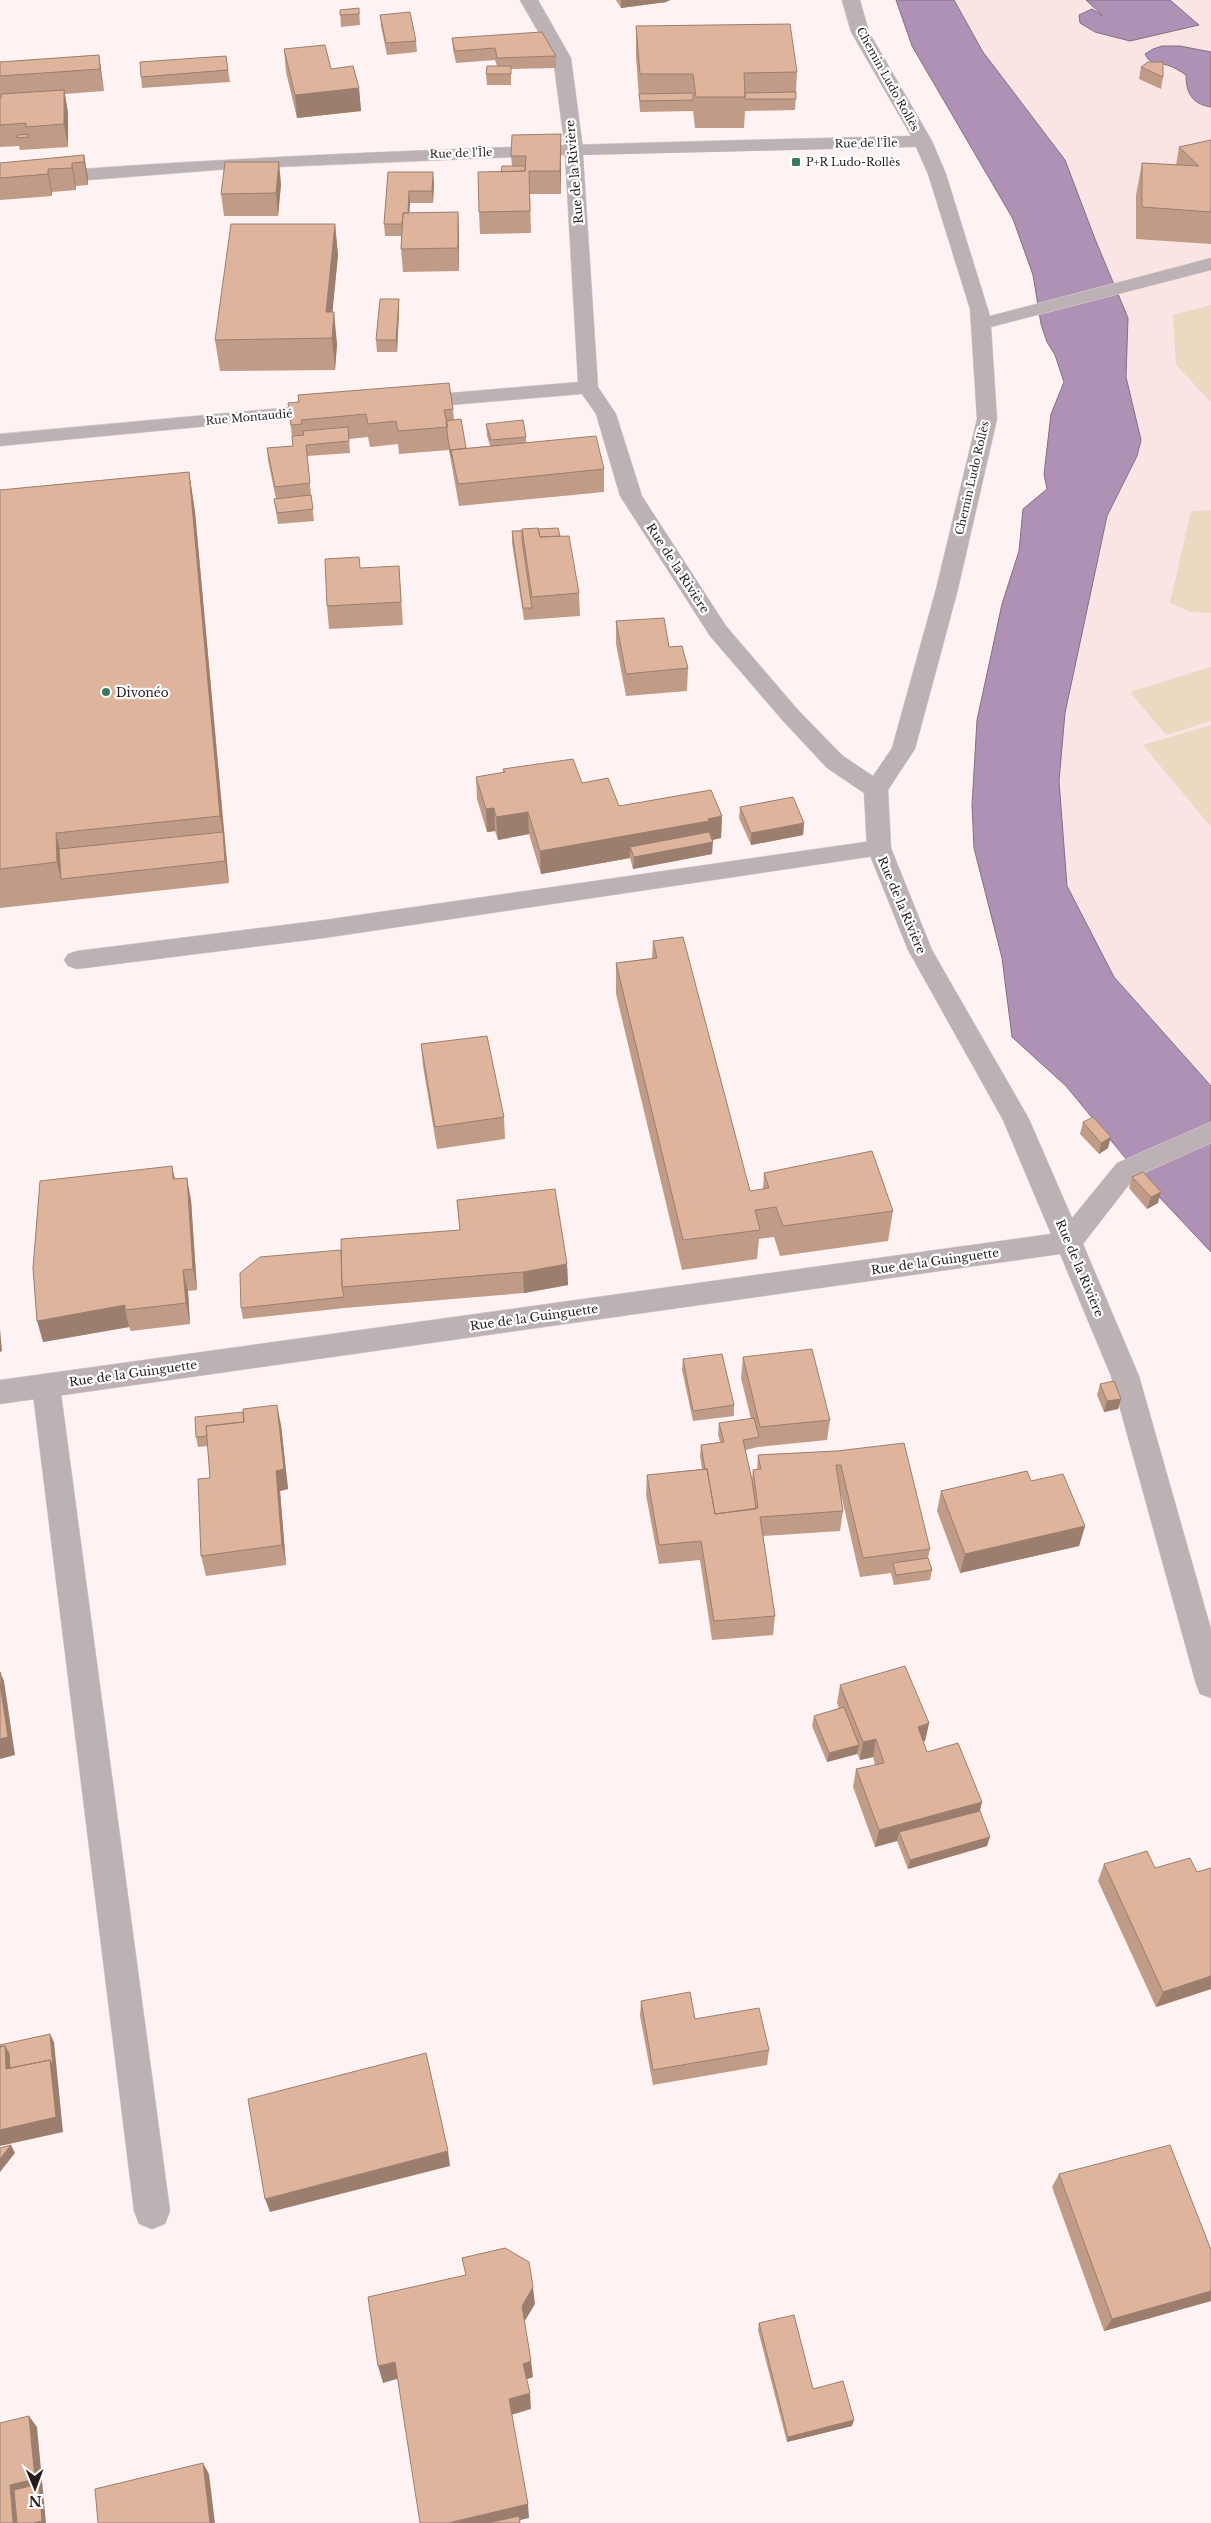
<svg xmlns="http://www.w3.org/2000/svg" width="1211" height="2523" viewBox="0 0 1211 2523" font-family="'Libre Baskerville',serif">
  <style>
    .built { fill: #fae4e4 }
    .green { fill: #ebdac1 }
    .water { fill: #ae91b4; stroke: #856e86 }
    .lines { fill: none; stroke-linecap: round; stroke-linejoin: round }
    .lane-casing { stroke: #dbd0d0; stroke-width: 1 }
    .street-casing { stroke: #dbd0d0; stroke-width: 1 }
    .lane { fill: #bcb2b6; fill-rule: evenodd }
    .street { fill: #bcb2b6; fill-rule: evenodd }
    .wall { fill: #c09b87 }
    .shaded-wall { fill: #9c7e6e }
    .building { fill: #dfb49d; stroke: #9c7e6e }
    .poi-dot { fill: #3c7761; stroke: #fff; stroke-width: 2 }
    .labels { text-anchor: middle; dominant-baseline: central; stroke-width: 4.5; stroke-linejoin: round; paint-order: stroke }
    .far-street-label { font-size: 11px; fill: #261c1c; stroke: #fff }
    .far-poi-label { font-size: 11px; fill: #261c1c; stroke: #fff; text-anchor: start }
    .street-label { font-size: 12px; fill: #261c1c; stroke: #fff }
    .poi-label { font-size: 12px; fill: #261c1c; stroke: #fff; text-anchor: start }
  </style>
  <rect width="100%" height="100%" fill="#fef2f2"/>
  <path class="built" d="M954,0H1211V1086L1114,977L1067,886L1059,781L1065,713L1107,516L1137,456L1141,440L1126,377L1128,318L1095,239Z"/>
  <path class="green" d="M1211,305V402L1176,365L1173,315Z
    M1211,510V613L1190,612L1170,603L1191,511Z
    M1211,667V721L1166,735L1130,692Z
    M1211,725V827L1143,745Z"/>
  <path class="water" d="M896,0H954L983,52L1065,160L1095,239L1128,318L1126,377L1141,440L1137,456L1107,516L1065,713L1059,781L1067,886L1114,977L1211,1086V1252L1146,1183L1066,1086L1012,1037L1002,958L974,848L972,805L977,720L1002,604L1019,551L1023,509L1047,489L1044,474L1051,414L1064,382L1055,355L1047,342L1041,324L1033,275L1013,219L912,46Z
    M1086,0H1170L1199,25L1130,41L1095,32L1080,23L1079,15L1092,9L1103,16Z
    M1162,46H1180L1211,52V107C1192,104 1186,93 1186,75C1180,71 1174,67 1167,65C1157,62 1150,65 1145,54L1153,49Z"/>
  <g class="lines">
    <g class="lane-casing">
      <path id="lane" d="M520,0H538L571,58L583,149L580,153H568L565,149L553,58Z
        M879,840L888,842L891,848L888,854L324,938L77,969L68,966L64,960L68,954L77,951L324,920Z
        M46,1374L56,1378L60,1386L170,2211L165,2224L152,2229L139,2224L134,2211L32,1386L36,1378Z"/>
    </g>
    <g class="street-casing">
      <path id="street" d="M842,0H860L869,32L932,141L946,174L990,316L1211,258V270L991,327L997,419L958,589L915,749L888,790L891,848L932,950L1029,1119L1072,1218L1117,1163L1211,1122V1143L1135,1177L1083,1244L1139,1376L1211,1629V1698L1200,1694L1196,1684L1111,1376L1060,1254L0,1404V1380L1051,1234L1003,1120L908,950L867,848L864,793L827,768L783,721L710,636L620,496L596,414L582,394L415,408L408,406L405,402L408,398L415,396L578,382L565,155L230,169L0,187V175C303,151 607,143 911,136L851,32ZM916,147L928,174L970,309L977,419L936,589L892,748L873,776L843,756L799,711L726,626L642,496L616,414L598,387L583,155Z
        M327,404L334,406L337,410L334,414L0,446V434Z"/>
    </g>
    <use href="#lane" class="lane"/>
    <use href="#street" class="street"/>
  </g>
  <path class="wall" d="M616,0H670L666,2L621,8Z
    M359,8L360,25L341,27L340,10Z
    M380,15L416,41L417,52L387,55L381,26Z
    M636,26L797,72L795,110L745,111L744,128H695L693,110V111L640,112L636,57Z
    M452,38L556,56V68L511,69V85H487L486,74L497,66L495,60L456,63L453,50Z
    M284,49L331,69L359,88L361,111L297,118L286,72Z
    M99,55L104,91L65,94L68,113V147L20,150L19,146L0,147V62Z
    M226,56L230,82L142,88L141,77Z
    M1141,67L1163,77L1161,89L1139,79Z
    M561,134V194H530L531,233L480,234L479,212L512,166L511,156Z
    M1211,140V244L1136,239V195L1142,163L1176,165L1179,147Z
    M84,155L88,178V185L76,186V190L52,192V196L0,200V163Z
    M388,172L434,183L433,203H410L409,213L458,212L459,235V271L403,272L401,249L402,236H385L384,224Z
    M281,184L278,216H224L221,194Z
    M335,224L338,255L332,312L337,344L335,370L220,371L215,340Z
    M399,299V311L397,352H377L376,340Z
    M298,395L453,409L454,420L466,448L490,446L487,436L486,424L526,437V442L604,469V492L459,506L449,450L399,454L398,444L370,447L368,437L349,439L350,453L307,456L311,495L290,498L311,495L314,521L278,524L274,499H276L268,460L267,448L293,446L288,403L298,402Z
    M189,472L195,512L229,883L0,908V490Z
    M538,529L560,536L579,593L580,616L524,620L512,543V531Z
    M399,566L403,625L329,629L327,606Z
    M616,621L669,647L688,668L687,691L626,696L616,644Z
    M503,769L582,783L619,806L722,816L721,838L712,840V854L633,869L630,858L541,874L529,834L498,840L495,831L487,832L477,799L476,777L503,773Z
    M740,807L804,823L803,835L751,845L739,818Z
    M653,941L750,1191L763,1189L764,1173L893,1211L888,1241L780,1256L774,1237L759,1239L757,1259L682,1270L616,994V963L652,958Z
    M421,1044L504,1117L505,1139L437,1149L423,1066Z
    M1083,1122L1108,1148L1099,1154L1080,1134Z
    M1132,1177L1158,1203L1147,1209L1129,1188Z
    M175,1179L191,1200L197,1290L188,1291L190,1324L131,1331L129,1327L43,1342Z
    M457,1200L567,1264L568,1285L524,1293L345,1308L243,1319L241,1308L341,1250L460,1230Z
    M743,1357L830,1420L827,1440L758,1447L745,1450L752,1480L753,1470H757L758,1455L837,1451L930,1549L928,1558L932,1570L930,1580L894,1585L891,1573L860,1577L840,1490L843,1511L840,1531L763,1536L775,1616L773,1635L712,1640L700,1560L659,1564L646,1495L647,1475L702,1469L700,1456L701,1445L720,1442L718,1434L719,1423L751,1419L741,1378Z
    M683,1359L734,1405V1416L693,1421L682,1370Z
    M1100,1384L1121,1399L1118,1409L1104,1412L1097,1395Z
    M281,1425L288,1489L280,1491L286,1565L206,1576L201,1556L210,1478L208,1446L198,1447L196,1437Z
    M1031,1481L1085,1526L1079,1546L960,1573L937,1511L941,1491Z
    M840,1685L929,1723L925,1741L923,1742L927,1752L982,1802L980,1811L987,1846L908,1869L897,1841L875,1847L853,1787L856,1769L875,1765L873,1757L860,1760L857,1753V1754L827,1762L812,1726L814,1716L839,1708L837,1703Z
    M1104,1864L1197,1872L1211,1868V1989L1156,2007L1098,1881Z
    M641,2001L695,2019L769,2050L767,2065L653,2085L640,2016Z
    M1059,2174L1211,2250V2301L1104,2331L1052,2187Z
    M759,2323L813,2389L852,2426L787,2442L758,2330Z"/>
  <path class="shaded-wall" d="M621,0H670L666,2L621,8Z
    M99,55L102,77L104,91L100,69Z
    M359,88L361,111L297,118L295,95Z
    M64,90L68,113V147L64,124Z
    M561,134V194L560,171Z
    M84,155L88,178V185L84,162Z
    M279,162L281,184L278,216L276,193Z
    M72,163L76,186V190L72,168Z
    M48,169L52,192V196L48,174Z
    M433,172L434,183L433,203L432,191Z
    M409,191L410,203L408,236L407,224Z
    M458,212L459,235V271L458,248Z
    M335,224L338,255L330,338L326,312Z
    M399,299V311L397,352L396,340Z
    M334,312L337,344L335,370L332,338Z
    M189,472L195,512L226,854L220,816Z
    M494,808L495,831L487,832L486,809Z
    M528,812L529,834L498,840L496,817Z
    M722,816L721,838L708,841L713,842L712,854L633,869L634,857L630,847V858L541,874L540,851Z
    M804,823L803,835L751,845V833Z
    M223,832L226,854L229,883L225,861Z
    M56,833L65,871L61,879L57,862Z
    M1111,1137L1108,1148L1099,1154L1101,1143Z
    M172,1166L177,1188L173,1179Z
    M187,1178L191,1200L197,1290L193,1269Z
    M1161,1192L1158,1203L1147,1209L1151,1197Z
    M567,1264L568,1285L524,1293L523,1272Z
    M183,1270L188,1291L190,1324L186,1303Z
    M125,1305V1310L129,1327L43,1342L37,1321Z
    M0,1329L2,1351L0,1352Z
    M1121,1399L1118,1409L1104,1412L1107,1401Z
    M277,1405L281,1425L288,1489L280,1491L286,1565L282,1545L276,1471Z
    M1085,1526L1079,1546L960,1573L965,1554Z
    M0,1672L4,1681L15,1755L0,1759Z
    M929,1723L925,1741L914,1745L918,1727Z
    M876,1739L873,1757L860,1760L863,1742Z
    M859,1745L857,1754L827,1762L829,1753Z
    M982,1802L977,1820L899,1832L897,1841L875,1847L879,1830Z
    M990,1837L987,1846L908,1869L910,1860Z
    M1211,1976V1989L1156,2007L1163,1992Z
    M50,2034L54,2042L63,2132L0,2146V2130L6,2069L5,2046L13,2061L50,2060Z
    M11,2145L15,2153L0,2172V2159Z
    M448,2151L450,2166L270,2212L265,2199Z
    M533,2287L535,2304L523,2324L522,2306Z
    M1211,2291V2301L1104,2331L1112,2319Z
    M531,2361L533,2377L525,2380L523,2364Z
    M395,2362L400,2378L383,2383L378,2366Z
    M530,2393L531,2409L511,2415L509,2399Z
    M29,2416L37,2427L46,2523H13L10,2485Z
    M854,2420L852,2426L787,2442L788,2437Z
    M203,2463L209,2474L215,2523H210Z
    M528,2504L529,2518L508,2523H448Z"/>
  <path class="building" d="M359,8V14L340,15V10Z
    M410,12L416,41L386,43L380,15Z
    M790,24L797,72L744,73L745,97H696L693,74H640L636,26Z
    M542,32L556,56L497,58L495,48L455,51L452,38Z
    M325,45L331,69L353,66L359,88L295,95L284,49Z
    M99,55L100,69L0,76V62Z
    M226,56L228,70L141,77L140,62Z
    M1148,62H1163V77L1141,67Z
    M487,66H511V74H486Z
    M64,90V124L26,127V123L0,125V98H1V94Z
    M796,92V99H745V93Z
    M693,93V100L640,101L639,94Z
    M28,134V137L17,138L18,135Z
    M561,134L560,171H529L530,211L479,212L478,172L525,171L526,156H511L512,135Z
    M1211,140V212L1142,207V163L1199,166L1179,147Z
    M84,155V162L72,163V168L48,169V174L0,178V163Z
    M225,162H279L276,193L221,194Z
    M502,166H525V171L501,172Z
    M388,172H433L432,191H409L408,213H403L402,224H384Z
    M458,212V248L401,249L403,213Z
    M231,224H335L326,312H334L332,338L215,340Z
    M380,299H399L396,340H376Z
    M449,383L453,409L444,410L448,427L398,431L396,421L368,424L366,414L301,420L302,424L291,425L288,403L299,402L298,395Z
    M461,419L466,448L451,450L452,458L448,440L446,421Z
    M523,420L526,437L491,440L486,424Z
    M348,427L349,441L306,445L310,483L275,487L267,448L293,446L292,436L304,435L303,431Z
    M596,436L604,469L458,484L451,450Z
    M189,472L220,816L56,833L57,862L0,869V490Z
    M311,495L313,509L277,513L274,499Z
    M538,528L540,537L569,536L579,593L532,597L522,529Z
    M558,528L560,536L540,537L538,529Z
    M512,531H522V540L532,608H523Z
    M359,557L360,568L399,566L401,602L327,606L325,559Z
    M664,618L669,647L682,646L688,668L626,674L616,621Z
    M573,759L582,783L608,778L619,806L711,790L722,816L708,819L709,821L540,851L528,812L496,817L494,808L486,809L476,777L505,772L503,769Z
    M793,797L804,823L751,833L740,807Z
    M223,832L225,861L61,879L59,849Z
    M709,832L713,842L634,857L630,847Z
    M683,937L750,1191L769,1188L764,1173L872,1151L893,1211L783,1226L776,1207L755,1210L760,1230L683,1240L616,963L657,958L653,941Z
    M487,1036L504,1117L435,1127L421,1044Z
    M1093,1117L1111,1137L1101,1143L1083,1122Z
    M172,1166L173,1179L187,1178L193,1269L183,1270L186,1303L125,1310V1305L37,1321L33,1268L40,1181Z
    M1143,1172L1161,1192L1151,1197L1132,1177Z
    M555,1189L567,1264L523,1272L342,1287L341,1239L460,1230L457,1200Z
    M341,1250L342,1287L344,1297L241,1308L240,1273L260,1257Z
    M812,1349L830,1420L760,1427L743,1357Z
    M722,1354L734,1405L693,1411L683,1359Z
    M1114,1381L1121,1399L1107,1401L1100,1384Z
    M277,1405L284,1469L276,1471L282,1545L201,1556L198,1479L210,1478L206,1426L244,1422L243,1409Z
    M243,1412L244,1422L206,1426L207,1436L196,1437L195,1417Z
    M754,1418L759,1437L743,1440L752,1480L756,1509L715,1514L707,1469H705L701,1445L724,1442L719,1423Z
    M904,1443L930,1549L863,1558L842,1470L841,1465H836L843,1511L760,1517L775,1616L714,1621L701,1541L659,1545L647,1475L707,1469L715,1514L758,1508L753,1470L761,1469L758,1455L837,1451Z
    M1027,1471L1031,1481L1063,1474L1085,1526L965,1554L941,1491Z
    M928,1558L932,1570L896,1575L893,1563Z
    M905,1666L929,1723L918,1727L927,1752L958,1743L982,1802L879,1830L856,1769L884,1763L876,1739L863,1742L840,1685Z
    M0,1672L3,1689L0,1681Z
    M0,1683L8,1737L0,1739Z
    M844,1707L859,1745L829,1753L814,1716Z
    M980,1811L990,1837L910,1860L899,1832Z
    M1147,1851L1155,1868L1190,1858L1197,1872L1211,1868V1976L1163,1992L1104,1864Z
    M690,1992L695,2019L759,2008L769,2050L653,2070L641,2001Z
    M50,2034L53,2067L50,2060L10,2068L9,2053L5,2046L0,2047V2045Z
    M5,2046L6,2069L50,2060L56,2117L0,2130V2047Z
    M426,2053L448,2151L265,2199L248,2099Z
    M11,2145L0,2159V2148Z
    M1170,2145L1211,2250V2291L1112,2319L1059,2174Z
    M505,2248L529,2262L533,2287L522,2306L531,2361L523,2364L530,2393L509,2399L528,2504L448,2523H420L395,2362L378,2366L368,2297L466,2275L462,2258Z
    M794,2315L813,2389L843,2381L854,2420L788,2437L759,2323Z
    M29,2416L35,2479L10,2485L13,2523H0V2423Z
    M203,2463L210,2523H98L95,2489Z
    M39,2484L42,2521L33,2523H17L14,2490Z
    M519,2516L520,2523H488Z"/>
  <g class="poi-dot">
    <rect x="791" y="157" width="10" height="10" rx="2.5"/>
    <circle cx="106" cy="692" r="5"/>
  </g>
  <g class="labels">
    <g class="far-street-label">
      <text transform="translate(888 79) rotate(61)">Chemin Ludo Rollès</text>
      <text transform="translate(866 143) rotate(-1)">Rue de l'Île</text>
      <text transform="translate(461 153) rotate(-2)">Rue de l'Île</text>
      <text transform="translate(249 417) rotate(-5)">Rue Montaudié</text>
      <text transform="translate(972 478) rotate(-77)">Chemin Ludo Rollès</text>
    </g>
    <g class="far-poi-label">
      <text x="806" y="162">P+R Ludo-Rollès</text>
    </g>
    <g class="street-label">
      <text transform="translate(574 172) rotate(-95)">Rue de la Rivière</text>
      <text transform="translate(678 568) rotate(57)">Rue de la Rivière</text>
      <text transform="translate(902 905) rotate(67)">Rue de la Rivière</text>
      <text transform="translate(935 1261) rotate(-8)">Rue de la Guinguette</text>
      <text transform="translate(1080 1268) rotate(67)">Rue de la Rivière</text>
      <text transform="translate(534 1317) rotate(-8)">Rue de la Guinguette</text>
      <text transform="translate(133 1373) rotate(-8)">Rue de la Guinguette</text>
    </g>
    <g class="poi-label">
      <text x="116" y="692">Divonéo</text>
    </g>
  </g>
  <g transform="translate(35 2488) rotate(179)" stroke="#ffffff" stroke-width="4" paint-order="stroke">
  <path d="M0-4L9 19L0 12L-9 19Z" fill="#261c1c"/>
  <text y="-8" font-size="14" font-weight="bold" text-anchor="middle" fill="#261c1c">N</text>
  </g>
</svg>
